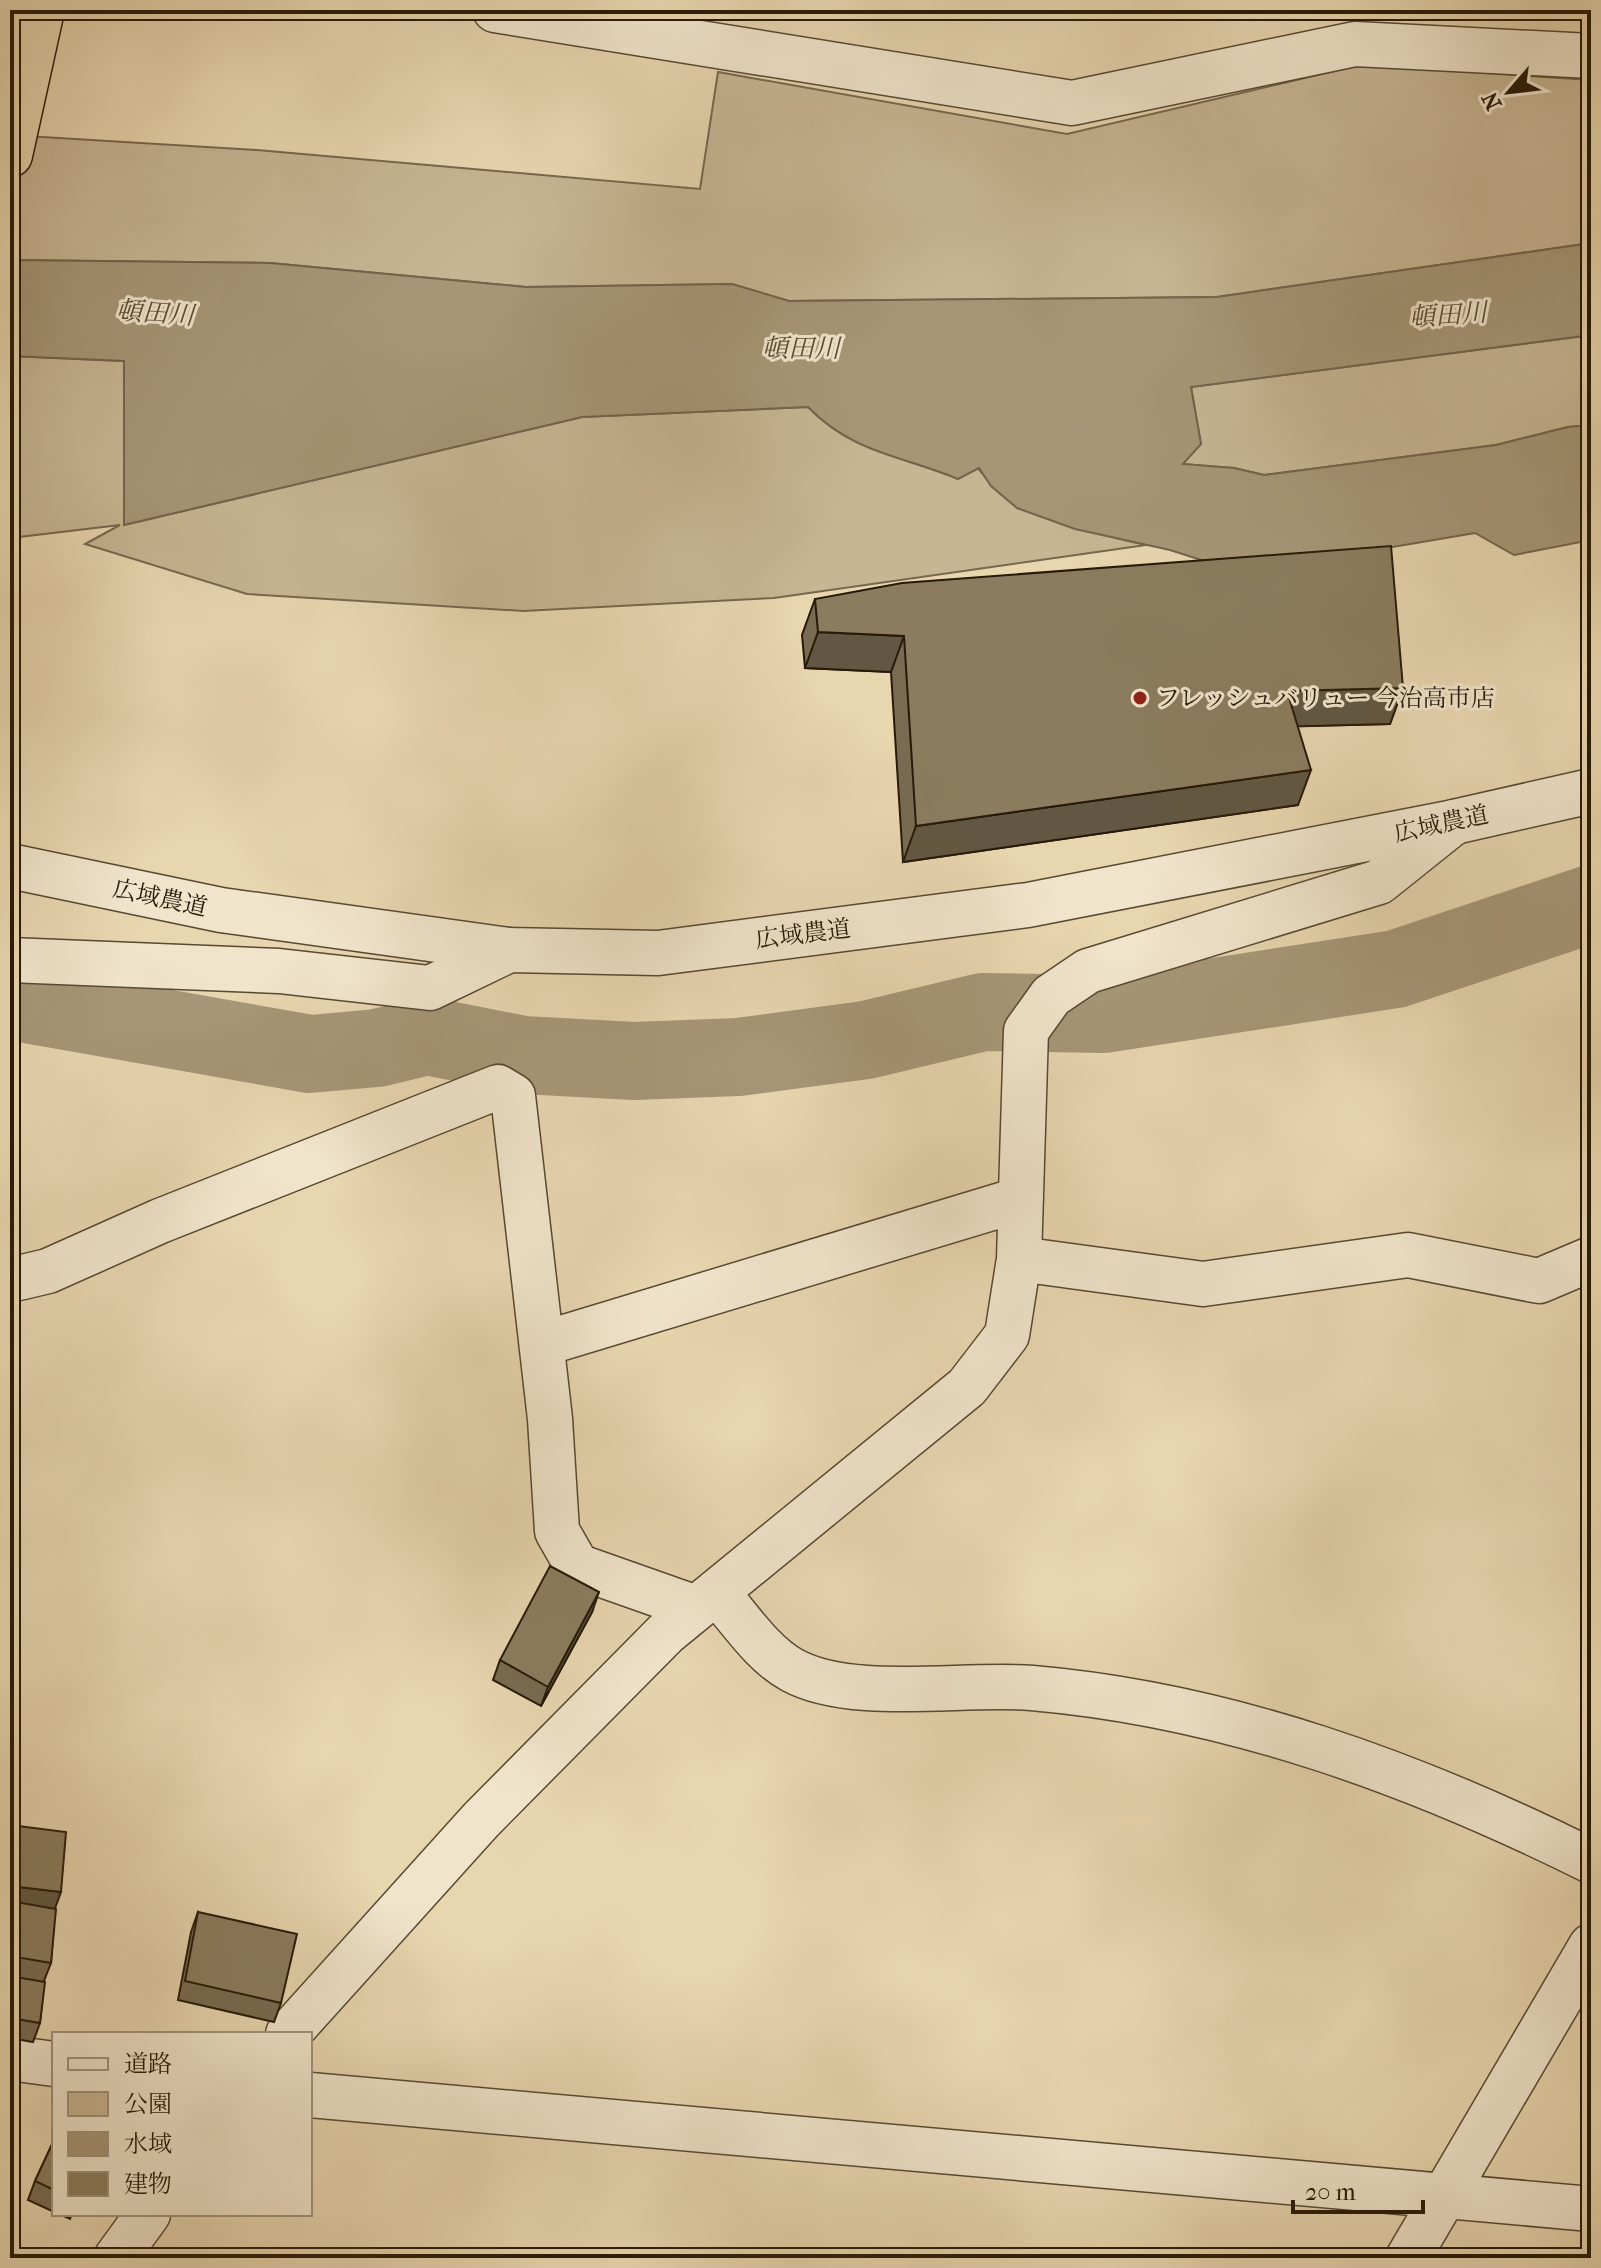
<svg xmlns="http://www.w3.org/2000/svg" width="1601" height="2268" viewBox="0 0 1601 2268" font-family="'IM FELL French Canon','Noto Serif JP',serif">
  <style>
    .green { fill: #c7b693; stroke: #77684e; stroke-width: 2 }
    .water { fill: #a69677; stroke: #73644b; stroke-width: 2 }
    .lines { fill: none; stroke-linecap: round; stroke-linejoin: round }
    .river { stroke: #a69677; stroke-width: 78 }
    .minor-casing { stroke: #574932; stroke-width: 47 }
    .tertiary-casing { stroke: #574932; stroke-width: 47 }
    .trunk-casing { stroke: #271a09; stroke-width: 47 }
    .minor { stroke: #f0e4cb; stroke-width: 44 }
    .tertiary { stroke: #f0e4cb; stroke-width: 44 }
    .trunk { stroke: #e8d6af; stroke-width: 44 }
    .wall { fill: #786b52; stroke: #271a09; stroke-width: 2 }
    .shaded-wall { fill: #615742; stroke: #271a09; stroke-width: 2 }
    .building { fill: #8b7c5f; stroke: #271a09; stroke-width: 2 }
    .poi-dot { fill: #8f2418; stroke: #f0e4cb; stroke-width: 3 }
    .labels { text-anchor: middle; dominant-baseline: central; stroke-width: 6; stroke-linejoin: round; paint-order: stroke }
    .poi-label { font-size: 24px; fill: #271a09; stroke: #f0e4cb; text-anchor: start }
    .street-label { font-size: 24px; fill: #271a09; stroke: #f0e4cb }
    .water-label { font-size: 26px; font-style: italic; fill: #5a4c35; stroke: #f0e4cb }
  </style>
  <rect width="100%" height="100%" fill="#e8d6af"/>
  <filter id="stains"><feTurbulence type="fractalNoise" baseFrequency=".0025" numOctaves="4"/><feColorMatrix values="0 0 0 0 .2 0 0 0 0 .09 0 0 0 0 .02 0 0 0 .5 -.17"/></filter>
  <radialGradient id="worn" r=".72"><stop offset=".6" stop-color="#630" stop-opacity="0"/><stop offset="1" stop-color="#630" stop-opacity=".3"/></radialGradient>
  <path class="green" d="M1360,65L1591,80V243L1217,297L789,301L732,284L526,287L270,263L10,260V135L257,150L700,189L718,72L1067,134Z
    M1591,335V425L1568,427L1496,445L1264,475L1234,468L1182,464L1201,444L1191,387Z
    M10,356L124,361V525L582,417L808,407C854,454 901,455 958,479L978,468C1009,514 1094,533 1146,545L774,598L523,611L247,594L85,544L120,525L10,538Z"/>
  <path class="water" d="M1591,243V335L1191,387L1201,444L1183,464L1234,468L1264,475L1496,445L1568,427L1591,425V540L1514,555L1475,533L1369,551L1226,568L1170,550L1075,529L1017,508L991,486L979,468L958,479C901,455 854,454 808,407L582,417L124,525V361L10,356V260L270,263L526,287L732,284L789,301L1217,297Z"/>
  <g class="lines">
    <path class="river" d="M10,1001L310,1054L377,1048L427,1036L523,1055L634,1061L738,1057L866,1040L983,1012L1104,1014L1396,969L1591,904"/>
    <g class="minor-casing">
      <path id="minor" d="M10,960L279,971L430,988L509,950
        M1019,1259L1203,1284L1408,1255L1539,1281L1591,1259
        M10,1280L48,1271L160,1221L498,1087L513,1096L550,1419L557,1531L577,1566L696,1608
        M542,1344L1021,1199
        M716,1592C739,1617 762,1654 792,1670C852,1703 965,1682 1032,1688C1229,1705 1416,1774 1591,1861
        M288,2034L481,1820L666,1633L967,1387L1007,1335L1019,1259L1026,1031L1051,996L1088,971L1379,882L1454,822
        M10,2058L54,2064
        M310,2095L1591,2209
        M116,2258L148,2214
        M1408,2258L1591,1946"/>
    </g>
    <g class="tertiary-casing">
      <path id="tertiary" d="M495,10L1072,103L1355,44L1591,56
        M10,866L221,910L509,950L658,953L1028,905L1454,822L1591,791"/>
    </g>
    <g class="trunk-casing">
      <path id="trunk" d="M10,155L42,10"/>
    </g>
    <use href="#minor" class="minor"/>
    <use href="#tertiary" class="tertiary"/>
    <use href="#trunk" class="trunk"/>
  </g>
  <path class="wall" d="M815,599L1403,688L1390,724L1298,726V805L903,862L891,672L805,668L802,635Z
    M592,1612L541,1706L493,1680L500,1660Z
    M10,1825L55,1909L51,1963L44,1981L40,2023L33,2042L10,2038Z
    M198,1912L281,2003L274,2022L178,2000L191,1932Z
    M54,2140V2212L28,2200L35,2181Z
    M59,2214H72L70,2219Z"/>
  <path class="shaded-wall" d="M818,632L904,636L891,672L805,668Z
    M1403,688L1390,724L1274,727L1287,691Z
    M1311,770L1298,805L903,862L916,826Z
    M599,1592L592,1612L541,1706L548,1687Z
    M10,1886L61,1892L54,1911L10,1906Z"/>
  <path class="building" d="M1391,546L1403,688L1287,691L1311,770L916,826L904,636L818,632L815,599L902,583Z
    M550,1566L599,1592L548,1687L500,1660Z
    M10,1825L66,1832L61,1892L10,1886Z
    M10,1901L56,1909L51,1963L10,1956Z
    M198,1912L297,1934L281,2003L185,1981Z
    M10,1976L45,1982L40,2023L10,2018Z
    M54,2140V2190L35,2181Z"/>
  <circle class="poi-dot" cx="1140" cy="698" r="8"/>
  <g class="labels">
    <g class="poi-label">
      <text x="1156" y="698">フレッシュバリュー 今治高市店</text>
    </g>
    <g class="street-label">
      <text transform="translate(1441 824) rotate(-12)">広域農道</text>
      <text transform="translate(160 898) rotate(12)">広域農道</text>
      <text transform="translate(803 934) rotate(-7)">広域農道</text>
    </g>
    <g class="water-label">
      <text transform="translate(155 313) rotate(4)">頓田川</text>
      <text transform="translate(1448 315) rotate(-4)">頓田川</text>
      <text x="801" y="348">頓田川</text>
    </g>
  </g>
  <rect width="1601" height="2268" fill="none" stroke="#e8d6af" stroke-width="40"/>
  <rect x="12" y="12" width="1577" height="2244" fill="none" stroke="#271a09" stroke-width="4"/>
  <rect x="20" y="20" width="1561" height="2228" fill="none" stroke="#271a09" stroke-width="2"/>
  <rect x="52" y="2032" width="260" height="184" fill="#f0e4cb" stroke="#a0937d" stroke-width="2"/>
  <rect x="68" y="2058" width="40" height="12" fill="#f0e4cb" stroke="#a0937d" stroke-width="2"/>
  <text x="124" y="2072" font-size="24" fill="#271a09">道路</text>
  <rect x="68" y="2092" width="40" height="24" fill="#c7b693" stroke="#a0937d" stroke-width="2"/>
  <text x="124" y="2112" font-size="24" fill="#271a09">公園</text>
  <rect x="68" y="2132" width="40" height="24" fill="#a69677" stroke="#a0937d" stroke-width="2"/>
  <text x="124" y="2152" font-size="24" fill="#271a09">水域</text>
  <rect x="68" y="2172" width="40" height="24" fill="#8b7c5f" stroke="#a0937d" stroke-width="2"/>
  <text x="124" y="2192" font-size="24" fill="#271a09">建物</text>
  <g transform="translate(1509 92) rotate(242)" stroke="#f0e4cb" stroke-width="6" paint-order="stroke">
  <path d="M0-6L14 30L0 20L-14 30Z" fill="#271a09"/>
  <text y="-12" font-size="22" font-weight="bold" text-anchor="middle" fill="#271a09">N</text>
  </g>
  <path d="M1293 2200v12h130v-12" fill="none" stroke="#271a09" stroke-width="4"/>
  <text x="1305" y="2200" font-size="24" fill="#271a09" stroke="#f0e4cb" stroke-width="6" paint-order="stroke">20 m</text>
  <rect width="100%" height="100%" filter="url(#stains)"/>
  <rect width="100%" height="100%" fill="url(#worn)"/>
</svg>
